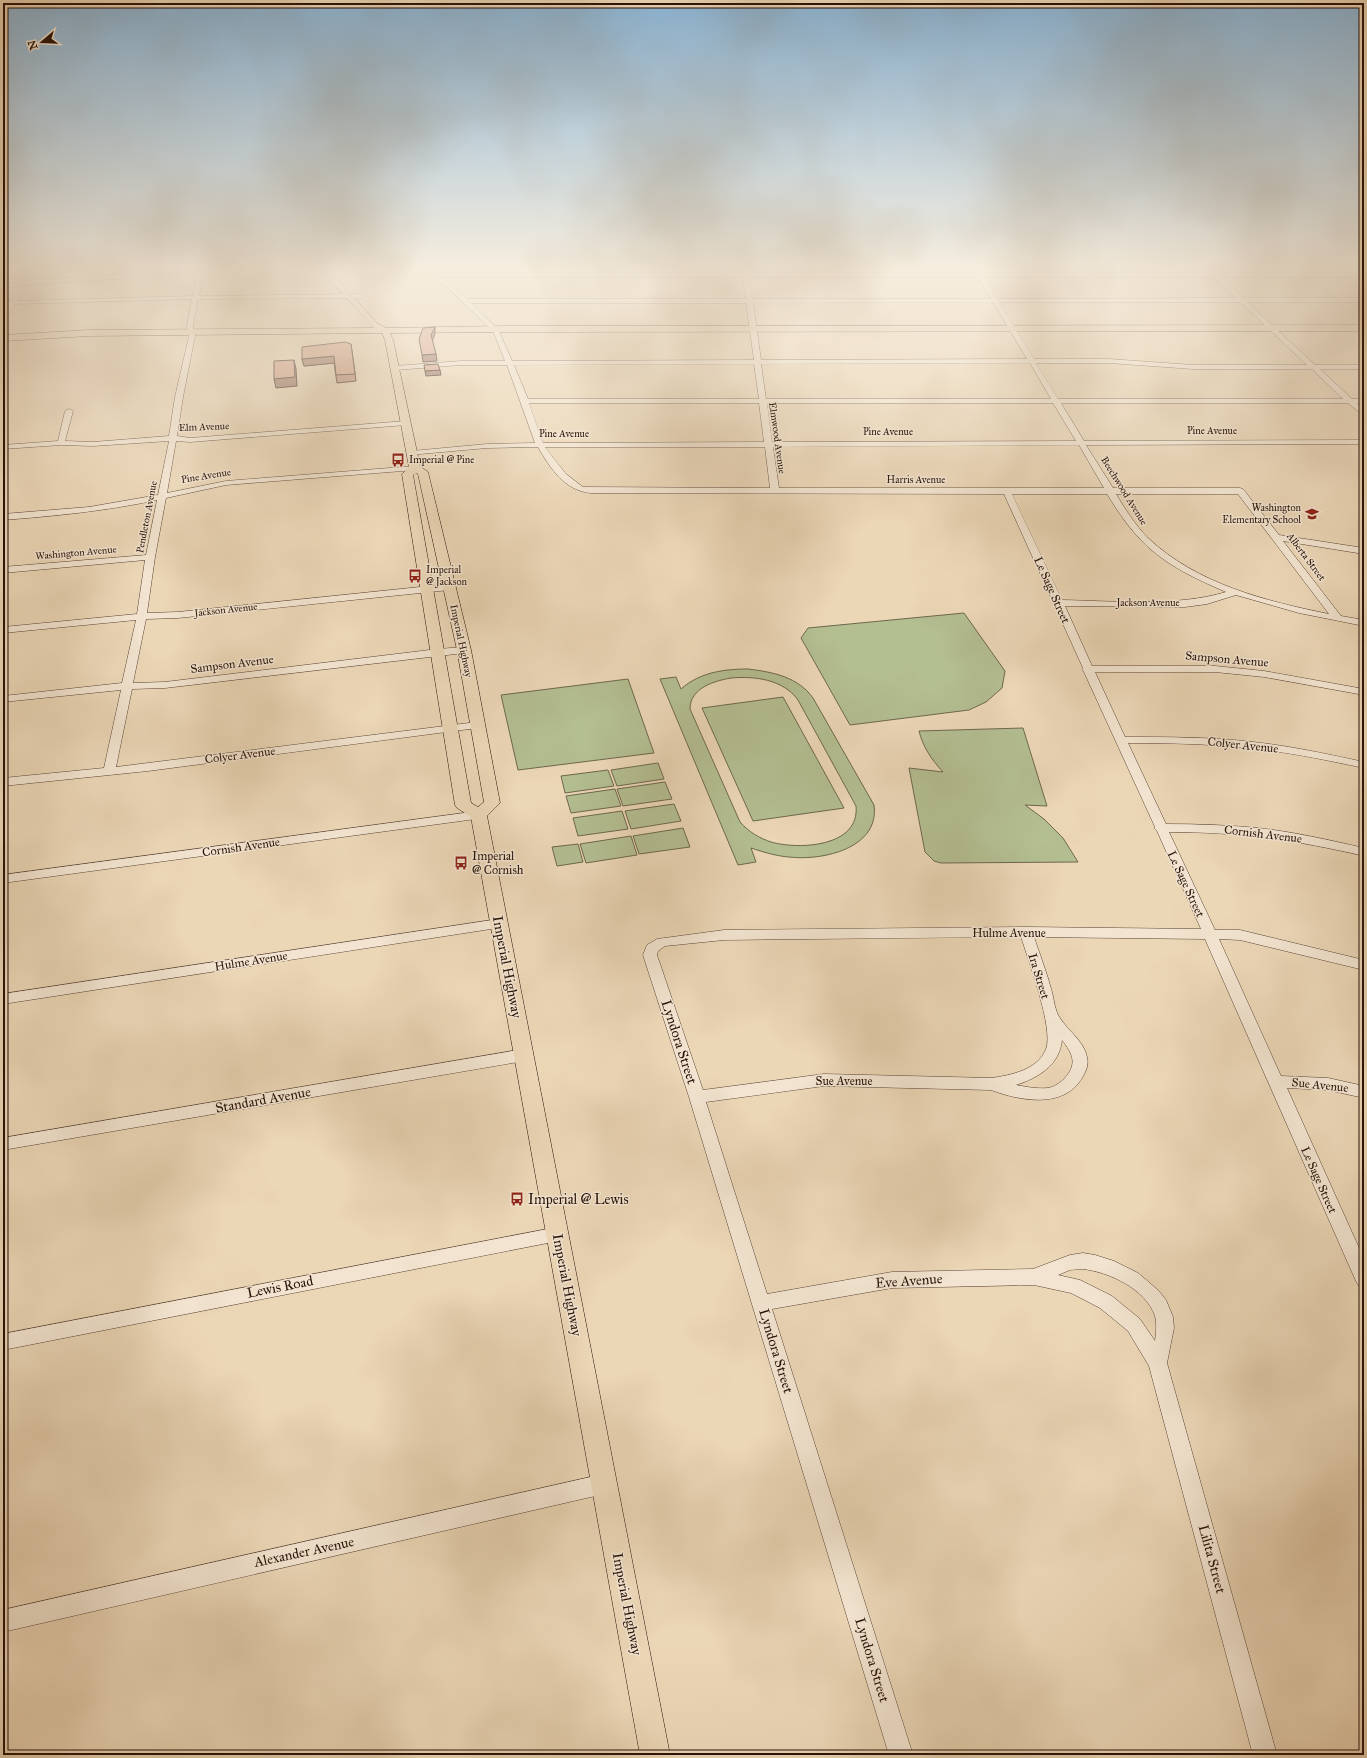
<svg xmlns="http://www.w3.org/2000/svg" width="1367" height="1758" viewBox="0 0 1367 1758" font-family="'IM FELL Great Primer',serif">
  <style>
    .green { fill: #b3be91; stroke: #6d684c; fill-rule: evenodd }
    .lines { fill: none; stroke-linecap: round; stroke-linejoin: round }
    .minor-casing { stroke: #584234; stroke-width: 1 }
    .major-casing { stroke: #271108; stroke-width: 1 }
    .highway-casing { stroke: #271108; stroke-width: 1 }
    .minor { fill: #f2e4d0; fill-rule: evenodd }
    .major { fill: #ebd6b6; fill-rule: evenodd }
    .highway { fill: #ebd6b6; fill-rule: evenodd }
    .wall { fill: #b88974; stroke: #271108 }
    .shaded-wall { fill: #966f5e; stroke: #271108 }
    .building { fill: #d69f87; stroke: #271108 }
    .labels { text-anchor: middle; dominant-baseline: central; stroke-width: 3; stroke-linejoin: round; paint-order: stroke }
    .far-street-label { font-size: 10px; fill: #271108; stroke: #f2e4d0 }
    .far-poi-label { font-size: 10px; fill: #271108; stroke: #f2e4d0; text-anchor: start }
    .street-label { font-size: 12px; fill: #271108; stroke: #f2e4d0 }
    .poi-label { font-size: 12px; fill: #271108; stroke: #f2e4d0; text-anchor: start }
    .near-street-label { font-size: 14px; fill: #271108; stroke: #f2e4d0 }
    .near-poi-label { font-size: 14px; fill: #271108; stroke: #f2e4d0; text-anchor: start }
  </style>
  <rect width="100%" height="100%" fill="#ebd6b6"/>
  <filter id="stains"><feTurbulence type="fractalNoise" baseFrequency=".005" numOctaves="4"/><feColorMatrix values="0 0 0 0 .2 0 0 0 0 .09 0 0 0 0 .02 0 0 0 .5 -.17"/></filter>
  <radialGradient id="worn" r=".72"><stop offset=".6" stop-color="#630" stop-opacity="0"/><stop offset="1" stop-color="#630" stop-opacity=".3"/></radialGradient>
  <path class="green" d="M964,613L1005,671L1002,688L986,702L969,710L850,725L801,638L808,628Z
    M748,669C773,672 798,677 813,698L874,805C880,848 823,861 789,857C776,856 763,852 751,848L756,862L738,865L660,679L676,677L681,689C700,672 725,669 748,669ZM731,678C754,676 783,679 798,700L856,806C860,847 799,850 771,842C759,838 749,832 740,822L690,709C690,688 714,681 731,678Z
    M628,679L654,753L518,770L501,695Z
    M783,697L844,808L753,821L702,708Z
    M1023,728L1047,806L1025,805L1044,819L1063,838L1078,862L941,863L934,861L925,852L909,768L943,772C931,759 923,747 919,731Z
    M658,763L664,779L617,786L611,770Z
    M608,770L614,786L565,793L561,776Z
    M665,782L672,799L623,806L617,789Z
    M615,789L621,806L571,813L566,796Z
    M674,804L681,821L631,829L625,811Z
    M622,811L628,829L578,836L573,818Z
    M683,828L690,847L639,854L633,836Z
    M631,836L637,855L586,863L580,844Z
    M578,844L583,862L557,866L552,847Z"/>
  <g class="lines">
    <g class="minor-casing">
      <path id="minor" d="M198,269H254L251,271L203,274L199,296L362,294L365,296L362,298L198,299L193,326L195,336L183,397L177,436L190,438L406,421L410,423L406,425L190,442L176,441L167,493L226,481L415,466L419,468L415,470L226,485L166,498L155,557L147,613L178,612L449,584L454,587L449,590L178,618L146,619L133,683L165,682L438,649L464,647L469,650L464,653L165,688L132,689L116,767L477,722L483,725L477,728L148,771L3,786V778L104,768L121,690L3,702V696L122,683L136,620L3,633V627L137,614L145,560L3,573V567L146,555L157,500C106,511 55,516 3,520V514L89,507L158,495L169,441L93,446L61,445L3,449V445L58,441L65,411L69,409L73,411L65,441L93,442L169,436L175,397L189,336L187,326L192,299L15,304L6,320L3,322V314L9,305H3V301H11L16,295L19,297L17,301L193,296L197,274L35,284L3,288V284L35,280L198,270Z
        M428,269H434L439,273H743L742,269H748V273H976L973,269H979L981,273H1209L1208,272L1211,270L1216,273H1364V277H1220L1243,298H1364V302H1247L1315,365H1364V369H1320L1352,399H1364V403H1357L1364,410V416L1348,403H1061L1084,441L1364,440V444L1086,445L1113,488H1240L1243,489L1279,535L1364,548V554L1283,541L1341,616L1364,620V626L1299,613L1236,595L1207,604L1185,607L1065,606L1092,666H1215L1264,671L1364,689V695L1264,677L1215,672H1095L1125,737C1168,737 1211,737 1253,742C1290,746 1327,754 1364,762V768C1331,761 1298,754 1265,750C1220,744 1174,743 1128,743L1166,824C1197,824 1227,825 1258,828C1294,832 1329,840 1364,848V856C1296,840 1239,832 1169,832L1215,930H1240L1364,960V970L1240,940L1219,939L1281,1076L1328,1078L1364,1086V1098L1328,1090L1287,1088L1364,1259V1287L1358,1285L1355,1279L1205,939L1034,937C1040,955 1047,973 1052,992C1054,1000 1055,1011 1060,1018C1068,1031 1084,1041 1087,1057C1089,1065 1086,1071 1082,1078C1064,1109 1020,1101 991,1090L824,1086L706,1102L767,1294L892,1272L1033,1269L1070,1255L1083,1253L1095,1255L1114,1261L1138,1273L1158,1290L1166,1300L1173,1317L1174,1328L1167,1363L1277,1755H1253L1149,1366L1128,1331L1100,1308L1071,1293L1034,1285L892,1288L772,1309L913,1755H889L689,1097L643,955L647,945L657,939L724,930L1026,927L1201,929L1157,831L1154,828L1155,827L1084,672L1082,669L1083,668L1004,494L591,493C565,491 550,468 538,447L487,448L409,455L408,453L412,451L487,444L535,443L507,365H461L395,370L392,368L395,366L461,361H505L493,331ZM443,277H743L746,299H467ZM749,277H978L991,299H752ZM984,277H1213L1236,298L997,299ZM993,302L1027,359L761,360L753,303ZM999,302H1240L1307,365H1193L1109,359H1034ZM471,303H746L754,360L512,361L498,329ZM1030,363L1051,399H766L761,364ZM1036,363H1109L1193,369H1312L1343,399H1058ZM754,364L759,399H528L514,365ZM529,403H759L764,442L543,443ZM767,403H1053L1076,441L772,442ZM1079,445L1104,488H779L773,447ZM545,447H765L770,488L583,487L566,474ZM1012,494H1107C1117,510 1128,527 1142,541C1165,565 1196,579 1226,592C1176,607 1114,601 1062,600ZM1116,494H1238L1329,614C1265,601 1197,584 1148,538C1135,525 1125,509 1116,494ZM1021,937C1028,959 1054,1029 1046,1049C1038,1070 1011,1075 992,1078L824,1074L703,1090L657,955L658,951L665,946L724,940ZM1062,1040C1073,1054 1078,1064 1064,1079C1060,1083 1054,1087 1048,1088C1037,1089 1027,1087 1016,1085C1038,1078 1060,1065 1062,1040ZM1083,1269C1109,1272 1146,1289 1155,1316C1157,1324 1156,1333 1155,1341L1140,1319L1112,1296L1080,1280L1058,1275L1070,1270Z
        M479,811L483,812L485,815L483,818L3,883V875Z
        M499,919L504,921L506,924L504,927L3,1004V994Z
        M524,1049L529,1051L532,1055L529,1059L524,1061L3,1150V1138Z
        M558,1227L564,1229L567,1234L564,1239L558,1241L3,1350V1334Z
        M604,1474L611,1477L614,1484L611,1491L604,1494L3,1632V1610Z"/>
    </g>
    <g class="major-casing">
      <path id="major" d="M320,269H328L377,323L386,328L504,326L1364,325V331L504,332L390,333L393,340L420,466L428,472L471,650L500,803L487,816L670,1755H640L471,817L457,808L455,805L402,474L409,467L385,340L382,333L89,336L3,341V335L89,330L374,328ZM416,473L418,474L457,650L484,802L478,807L471,803L413,475Z"/>
    </g>
    <g class="highway-casing">
      <path id="highway" d="M40,269H51L24,282L23,286L20,287L16,284L17,279Z"/>
    </g>
    <use href="#minor" class="minor"/>
    <use href="#major" class="major"/>
    <use href="#highway" class="highway"/>
  </g>
  <path class="wall" d="M351,344L356,381L337,383L334,363L304,366L302,359Z"/>
  <path class="shaded-wall" d="M435,327V334L432,342L431,335Z
    M436,354L437,361L423,362L422,355Z
    M334,356L335,363L304,366L302,359Z
    M294,360L296,369L297,386L276,388L274,379Z
    M440,370L441,375L426,376L425,371Z"/>
  <path class="building" d="M435,327L431,335L436,354L422,355L419,339L423,328Z
    M345,342L351,344L355,374L336,375L334,356L302,359V347Z
    M294,360L295,377L274,379V361Z
    M438,364L440,370L425,371L424,365Z"/>
  <linearGradient id="sky" x2="0" y2="1"><stop stop-color="#8bb5d6"/><stop offset="0.52" stop-color="#f6edde"/><stop offset="1" stop-color="#f6edde" stop-opacity="0"/></linearGradient>
  <rect width="1367" height="515" fill="url(#sky)"/>
  <defs>
    <g id="bus-bare" transform="scale(1.08)"><path d="M-5-6H5V4H4V6H2V4H-2V6H-4V4H-5ZM-3.5-4V0h7V-4ZM-3.5 1.2v1.5H-2V1.2ZM2 1.2v1.5H3.5V1.2Z" fill="#8f2418" stroke="#f2e4d0" stroke-width="2.5" paint-order="stroke"/></g>
    <g id="school-bare" transform="scale(1.08)"><path d="M0-5L7-2L0 1L-7-2ZM-4 1L0 2.5L4 1V4Q0 6-4 4Z" fill="#8f2418" stroke="#f2e4d0" stroke-width="2.5" paint-order="stroke"/></g>
  </defs>
  <g fill-rule="evenodd">
    <use href="#bus-bare" x="398" y="460"/>
    <use href="#school-bare" x="1312" y="514"/>
    <use href="#bus-bare" x="415" y="576"/>
    <use href="#bus-bare" x="461" y="863"/>
    <use href="#bus-bare" x="517" y="1199"/>
  </g>
  <g class="labels">
    <g class="far-street-label">
      <text transform="translate(204 427) rotate(-2)">Elm Avenue</text>
      <text x="1212" y="431">Pine Avenue</text>
      <text x="888" y="432">Pine Avenue</text>
      <text x="564" y="434">Pine Avenue</text>
      <text transform="translate(777 438) rotate(82)">Elmwood Avenue</text>
      <text transform="translate(206 476) rotate(-9)">Pine Avenue</text>
      <text x="916" y="480">Harris Avenue</text>
      <text transform="translate(1124 491) rotate(58)">Beechwood Avenue</text>
      <text transform="translate(147 517) rotate(-79)">Pendleton Avenue</text>
      <text transform="translate(76 553) rotate(-5)">Washington Avenue</text>
      <text transform="translate(1306 557) rotate(53)">Alberta Street</text>
      <text x="1148" y="603">Jackson Avenue</text>
      <text transform="translate(226 610) rotate(-6)">Jackson Avenue</text>
      <text transform="translate(461 641) rotate(78)">Imperial Highway</text>
    </g>
    <g class="far-poi-label">
      <text x="409" y="460">Imperial @ Pine</text>
      <text x="1301" y="508" text-anchor="end">Washington<tspan x="1301" dy="12">Elementary School</tspan></text>
      <text x="426" y="570">Imperial<tspan x="426" dy="12">@ Jackson</tspan></text>
    </g>
    <g class="street-label">
      <text transform="translate(1052 590) rotate(66)">Le Sage Street</text>
      <text transform="translate(1227 659) rotate(5)">Sampson Avenue</text>
      <text transform="translate(232 664) rotate(-7)">Sampson Avenue</text>
      <text transform="translate(1243 745) rotate(6)">Colyer Avenue</text>
      <text transform="translate(240 755) rotate(-7)">Colyer Avenue</text>
      <text transform="translate(1263 834) rotate(7)">Cornish Avenue</text>
      <text transform="translate(241 847) rotate(-8)">Cornish Avenue</text>
      <text transform="translate(1186 884) rotate(65)">Le Sage Street</text>
      <text x="1009" y="933">Hulme Avenue</text>
      <text transform="translate(251 961) rotate(-9)">Hulme Avenue</text>
      <text transform="translate(1039 976) rotate(73)">Ira Street</text>
      <text x="844" y="1081">Sue Avenue</text>
      <text transform="translate(1320 1085) rotate(6)">Sue Avenue</text>
      <text transform="translate(1319 1180) rotate(66)">Le Sage Street</text>
    </g>
    <g class="poi-label">
      <text x="472" y="856">Imperial<tspan x="472" dy="14">@ Cornish</tspan></text>
    </g>
    <g class="near-street-label">
      <text transform="translate(507 967) rotate(79)">Imperial Highway</text>
      <text transform="translate(679 1042) rotate(72)">Lyndora Street</text>
      <text transform="translate(263 1100) rotate(-10)">Standard Avenue</text>
      <text transform="translate(909 1281) rotate(-4)">Eve Avenue</text>
      <text transform="translate(567 1285) rotate(79)">Imperial Highway</text>
      <text transform="translate(280 1287) rotate(-11)">Lewis Road</text>
      <text transform="translate(776 1351) rotate(73)">Lyndora Street</text>
      <text transform="translate(304 1552) rotate(-12)">Alexander Avenue</text>
      <text transform="translate(1212 1559) rotate(75)">Lilita Street</text>
      <text transform="translate(627 1604) rotate(79)">Imperial Highway</text>
      <text transform="translate(872 1660) rotate(73)">Lyndora Street</text>
    </g>
    <g class="near-poi-label">
      <text x="528" y="1199">Imperial @ Lewis</text>
    </g>
  </g>
  <rect width="1367" height="1758" fill="none" stroke="#ebd6b6" stroke-width="16"/>
  <rect x="4" y="4" width="1359" height="1750" fill="none" stroke="#271108" stroke-width="2"/>
  <rect x="8" y="8" width="1351" height="1742" fill="none" stroke="#271108"/>
  <g transform="translate(42 42) rotate(251)" stroke="#f2e4d0" stroke-width="3" paint-order="stroke">
  <path d="M0-3L7 15L0 10L-7 15Z" fill="#271108"/>
  <text y="-6" font-size="11" font-weight="bold" text-anchor="middle" fill="#271108">N</text>
  </g>
  <rect width="100%" height="100%" filter="url(#stains)"/>
  <rect width="100%" height="100%" fill="url(#worn)"/>
</svg>
